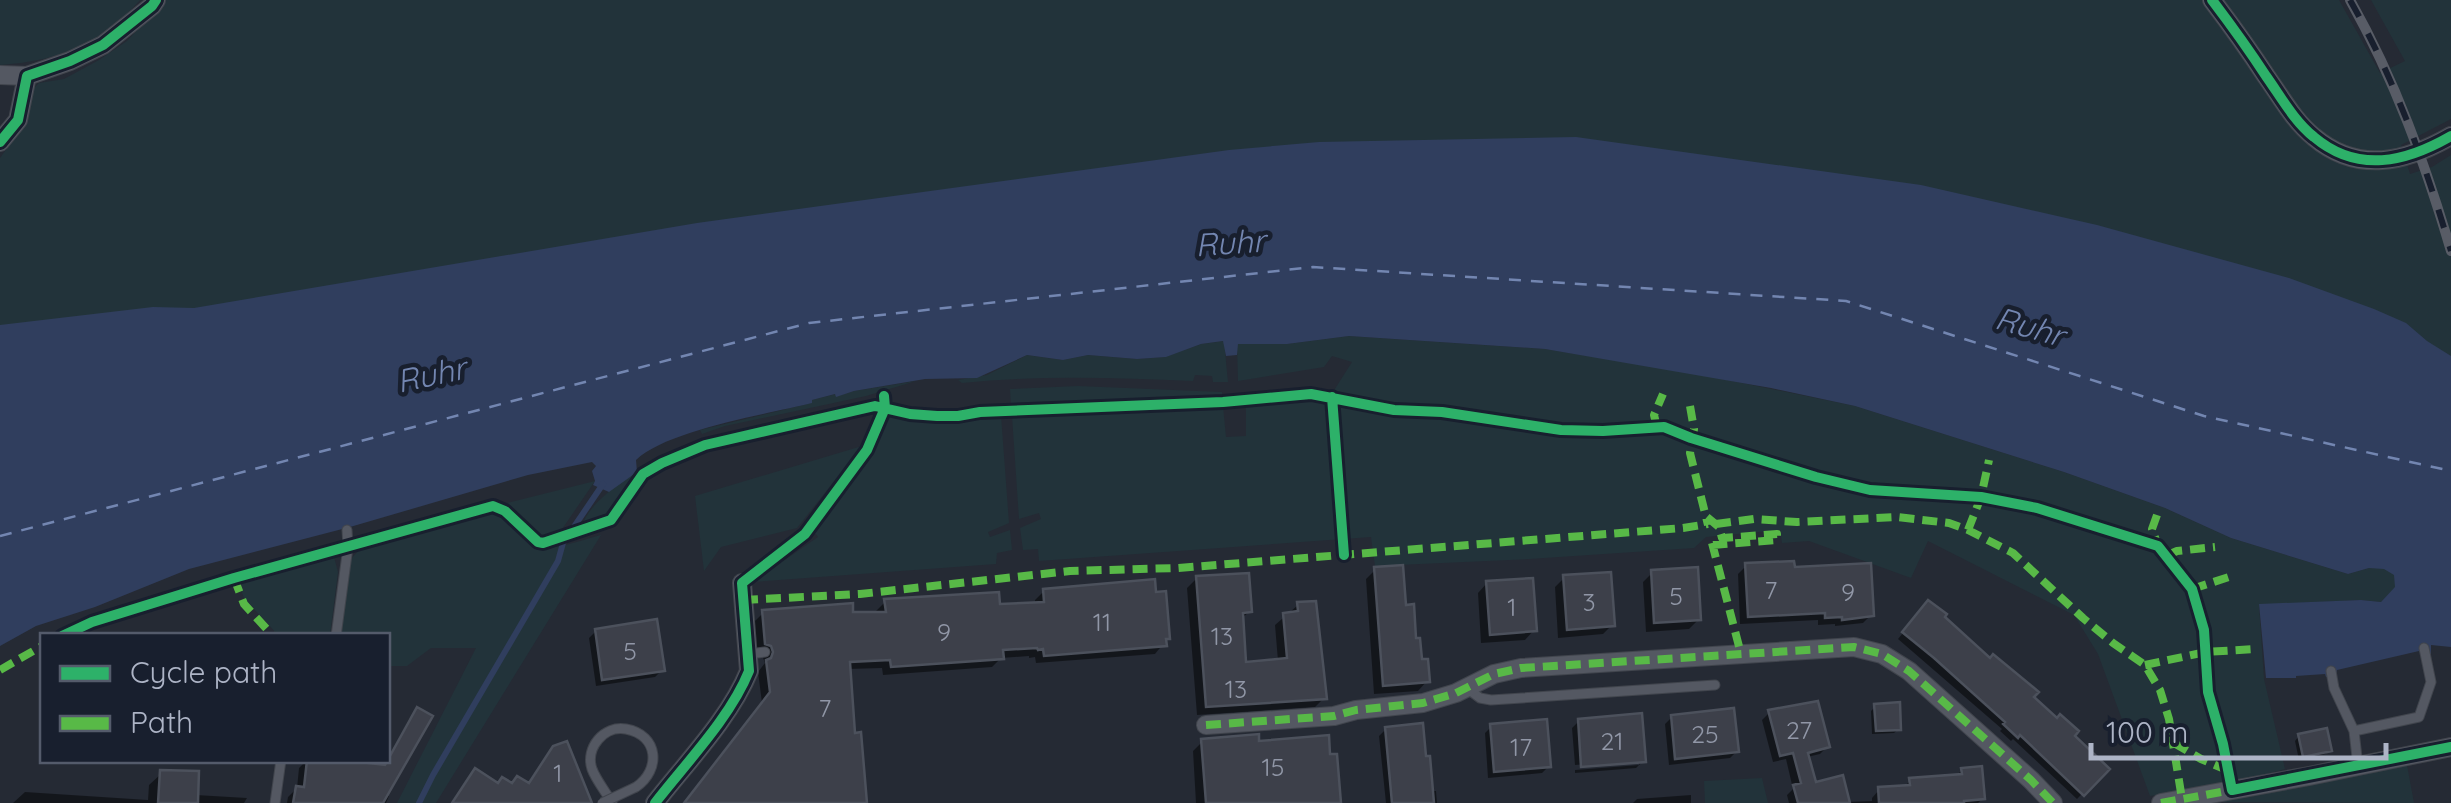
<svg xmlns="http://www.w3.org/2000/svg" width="2451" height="803" viewBox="0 0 2451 803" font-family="Quicksand,sans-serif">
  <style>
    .green { fill: #22333a }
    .water { fill: #303e5e }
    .shadow { fill: #0007 }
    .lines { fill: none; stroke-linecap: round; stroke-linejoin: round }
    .stream { stroke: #303e5e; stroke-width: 6 }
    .ferry { stroke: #7386b1; stroke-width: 2.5; stroke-dasharray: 12 10; stroke-linecap: butt }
    .building { fill: #3d404a; stroke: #4c515c; stroke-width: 2.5 }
    .lane-casing { stroke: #41454d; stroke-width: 11 }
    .street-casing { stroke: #41454d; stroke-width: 20 }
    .lane { stroke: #545862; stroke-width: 9 }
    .street { stroke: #545862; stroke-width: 18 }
    .rail-casing { stroke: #585c66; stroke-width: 10 }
    .rail { stroke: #181f2e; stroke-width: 6; stroke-dasharray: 19; stroke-linecap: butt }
    .lane-bridge-casing { stroke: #41454d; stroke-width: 11; stroke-linecap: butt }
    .lane-bridge { stroke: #545862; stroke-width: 9 }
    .quiet { stroke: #58b947; stroke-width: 8; stroke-dasharray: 15 8; stroke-linecap: butt }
    .cycleway-casing { stroke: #181f2e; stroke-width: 16 }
    .cycleway { stroke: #2db169; stroke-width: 10 }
    .labels { text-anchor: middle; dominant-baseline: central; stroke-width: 9; stroke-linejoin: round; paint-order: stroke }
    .number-label { font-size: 25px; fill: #9197a7 }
    .water-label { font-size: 32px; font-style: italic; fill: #7386b1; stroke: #181f2e }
  </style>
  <rect width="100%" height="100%" fill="#252a34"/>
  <path class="green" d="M0,0H140C102,45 57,61 0,65Z
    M165,0H2339L2380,73L2405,61L2371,0H2451V119L2401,145L2410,174L2432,167L2451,155V405L2320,352L441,311L0,326V158L26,122L33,89L39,83L64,79L99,60L127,41Z
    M1349,336L1545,349L1693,373L1855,406L2064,472L2165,508L2231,538L2348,574L2369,568H2384L2395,575V588L2381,602L2361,600L2259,605L2264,679L2285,769L2224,786L2150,796L2098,654L2074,615L1928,541L1911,578L1809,541L1782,543L1780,530L1706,537L1694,548L1529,559L1375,566L1371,537L1039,561L1038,549L1023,550L1020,528L1041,519L1039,513L1019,519L1012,416L1223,406L1226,437L1246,436V404L1312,398L1326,403L1352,362L1332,356L1324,367L1238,381L1237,344H1287Z
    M1224,341L1228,382H1213L1212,376L1195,375L1193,381C1116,378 1040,375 962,383L958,380L987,375L1027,355L1063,360L1088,355L1137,359L1165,357L1201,344Z
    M916,381L866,396L725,426L702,434L700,430L811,403V400L836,394L837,396L854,391Z
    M1078,386L1222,392L1223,398L1011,406L1010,389Z
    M891,411C913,418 938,424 962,421C976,420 987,416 1001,415L1009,523L988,532L990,537L1010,530L1012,550L997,553L996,564L753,582L818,537L816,534H811L872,451Z
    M862,446L797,528L721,547L704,571L695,496Z
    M666,456V457L640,472L612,514L605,519L582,526C590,498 641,468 666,456Z
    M595,481L558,535L549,538L539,537L508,509L499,505Z
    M497,512C510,518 518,530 529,539C548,556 579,540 601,535L436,803H397L476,648H431L407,666H388V636H339L347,593L351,559L359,550Z
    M334,557L338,572L330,635H278L244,598L238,582Z
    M2407,765L2414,803L2219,802Z
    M1762,778L1768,803H1705L1704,781Z"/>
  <path class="water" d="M1576,137L1921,185L2097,225L2289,278L2374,309L2406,323L2427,341L2451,356V647L2431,645V655L2423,657L2419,651L2337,670L2336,675L2326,677L2325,674L2296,676V678H2266L2259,604L2361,600L2381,602L2395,587L2394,575L2384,569L2369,568L2348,574L2231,538L2165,508L2064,472L1855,406L1771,388L1545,349L1349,336L1287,344H1238L1237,355L1226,356L1223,341L1201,344L1166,357L1137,359L1088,355L1063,360L1027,355L977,378L925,379L854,391L836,397L835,394L812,400V403C768,414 667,430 636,460L637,472L609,492L593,485L595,481L592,471L596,466L592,462L528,475L350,527L189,569L95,607L36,626L0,646V325L153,307L194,308L697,223L1229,150L1319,142Z"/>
  <path class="shadow" d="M1746,566L1792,570L1871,615L1863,623L1835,626V624L1818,625V620L1740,624L1738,574Z
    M1375,570L1403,607L1427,681L1418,691L1374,694L1366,579Z
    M1652,573L1699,619L1689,629L1646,632L1643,582Z
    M1197,578L1250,611L1241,619L1244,665L1278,661L1275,625L1298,605L1324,698L1315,707L1197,715L1187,588Z
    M1564,578L1612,625L1603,634L1558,638L1555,587Z
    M1487,583L1534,630L1525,640L1481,643L1478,593Z
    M1044,591L1168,638L1155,654L1036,663L1035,657L1029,658V656L1001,658L992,667L883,675L882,668L848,669L853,735L865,803H684L762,703L758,672L765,663L762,655L756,653L754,622L763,613L876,614V611L885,602L998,606L1035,604V600Z
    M1923,608L1941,617L2106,769L2077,799L2013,739L2011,741L2000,731L2002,729L1898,639Z
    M596,631L662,670L655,677L596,686L589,638Z
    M1875,707L1899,729L1894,733L1872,734L1871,711Z
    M418,710L385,794L389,796L386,803H287L288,797L297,788L299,768L307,760L382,767L388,760L409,719Z
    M1769,713L1828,746L1820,754L1807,757L1814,785L1847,802L1872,801V798L1879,790L1903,788L1910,781L1955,777L1962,770L1983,798L1978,803H1789L1787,795L1793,789L1786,759L1773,762L1762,720Z
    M1672,717L1737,751L1730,758L1669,765L1665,724Z
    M1579,721L1643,761L1639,765V760L1575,765L1572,728Z
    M1492,726L1549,766L1542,773L1488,778L1485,733Z
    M1386,729L1424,759L1430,791H1436L1437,803H1386L1379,736Z
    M2299,736L2329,750L2325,754L2299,760L2295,741Z
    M1202,742L1338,803H1196L1193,751Z
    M1639,765L1636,768L1575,773V770Z
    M162,773L196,795L247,798L244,803H13L25,792L148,800L149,785Z
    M1691,795V803H1633L1637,799Z"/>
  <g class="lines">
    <path class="stream" d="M419,803L433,775L558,561L563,543L603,484"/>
    <path class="ferry" d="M0,536L809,323L1313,267L1846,301L2204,416L2451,471"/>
  </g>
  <path class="building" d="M1794,561L1795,567L1871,563L1874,616L1842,620V617L1825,618V613L1748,617L1745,563Z
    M1403,565L1406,605L1414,604L1416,638H1420L1422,659H1428L1430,682L1383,686L1374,567Z
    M1698,567L1701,620L1654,623L1651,570Z
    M1611,572L1615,626L1567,630L1563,575Z
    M1249,573L1252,612L1243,613L1246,662L1287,658L1283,613L1298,611L1297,602L1316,601L1327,699L1206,707L1196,576Z
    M1533,578L1537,631L1490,635L1486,581Z
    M1155,579L1156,592L1166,591L1170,639H1166L1167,646L1044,656L1043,649L1038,650L1037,648L1003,650L1004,659L891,667L890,660L850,662L855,733L861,732L867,803H684L770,692L766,660L771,658L773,652L771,646L765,644L762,610L853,603V612H886L884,599L999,592L1000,604L1044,602L1043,589Z
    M1928,600L1947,614L1945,617L1990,658L1993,654L2039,692L2034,697L2057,718L2060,714L2079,731L2075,736L2110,769L2084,796L2020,735L2018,738L2003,724L2005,722L1934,658L1902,632Z
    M657,619L665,671L602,680L595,629Z
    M1818,701L1830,747L1808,753L1816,782L1843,775L1850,803H1798L1793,785L1801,783L1793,753L1780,756L1768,710Z
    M1900,702L1901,730L1876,731L1874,704Z
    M417,707L433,716L383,803H293L296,786L304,787L307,760H343L385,765Z
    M1734,708L1739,752L1675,759L1671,715Z
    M1642,713L1646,762L1581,767L1578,719Z
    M1547,719L1551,767L1494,772L1490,724Z
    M1423,723L1426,756H1430L1434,803H1392L1385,727Z
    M2327,728L2332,751L2303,757L2298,734Z
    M1259,734V741L1329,735L1330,754H1337L1341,803H1206L1201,739Z
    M567,741L592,803H452L475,768L498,783L502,777L512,783L517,776L529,783L553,746Z
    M1982,766L1985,799L1964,801V803H1879L1878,787L1910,785L1909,778L1962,774L1961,768Z
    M160,770L199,771L198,803H158Z"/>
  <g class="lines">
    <g class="lane-casing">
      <path id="lane" d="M336,636L348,547L347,530
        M749,654L765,652
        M2331,671L2334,688L2354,731L2358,766
        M1468,689L1480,698L1491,700L1715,685
        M2354,731L2419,717L2431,682L2424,648
        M275,803L281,760
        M612,803C606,792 596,780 592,769C585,748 604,725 626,729C659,735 661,770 636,787"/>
    </g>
    <g class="street-casing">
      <path id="street" d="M2212,0C2231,25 2249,50 2266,76C2281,97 2294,121 2314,137C2358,174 2406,162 2451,136
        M0,75L27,76L70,61L103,45L152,6L156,0
        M0,142L18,120L27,76
        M1206,725L1334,716L1356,710L1423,703L1456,693L1494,674L1521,668L1854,647L1882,654L1909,671L2031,780L2053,803
        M655,803C686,763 730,718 749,671L742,583
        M2161,803L2309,776L2451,747"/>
    </g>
    <use href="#lane" class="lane"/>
    <use href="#street" class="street"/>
    <g class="rail-casing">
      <path id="rail" d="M2350,0C2395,80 2425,163 2451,251"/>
    </g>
    <use href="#rail" class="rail"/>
    <g class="lane-bridge-casing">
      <path id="lane-bridge" d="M602,803L636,787"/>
    </g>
    <use href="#lane-bridge" class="lane-bridge"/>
    <path class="quiet" d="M1690,406L1694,429L1690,453L1708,525
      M1657,427L1654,415L1663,394
      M2157,515L2152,529L2158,546
      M1707,517L1719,527L1722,538L1777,534V540L1713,545
      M1716,524L1754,519L1797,522L1897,517L1949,523L1968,530L2013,553L2083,618L2113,643L2145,665L2160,690L2169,719L2182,799
      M1968,530L1981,497L1989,460
      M1712,543L1741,654
      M2168,555L2177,551L2215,547
      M234,578L244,604L273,636
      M2192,589L2235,575
      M743,600L860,594L1070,571L1178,568L1683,528L1708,524
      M2145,665L2206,652L2255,649
      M0,670L42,646
      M1206,725L1334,716L1356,710L1423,703L1456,693L1494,674L1521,668L1854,647L1882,654L1909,671L2031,780L2053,803
      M2174,743L2201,759L2229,771
      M2161,803L2232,790"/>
    <g class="cycleway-casing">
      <path id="cycleway" d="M2212,0C2231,25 2249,50 2266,76C2281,97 2294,121 2314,137C2358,174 2406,162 2451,136
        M0,142L18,120L27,76L70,61L103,45L152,6L156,0
        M1332,397L1344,555
        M62,636L92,622L234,578L493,506L505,511L538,542L543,543L611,520L643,474L662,463L705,445L875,406L910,414L937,416H958L980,412L1223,402L1311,394L1394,410L1442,412L1561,430L1603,431L1664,427L1691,438L1816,477L1870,490L1981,497L2037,508L2158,546L2192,589L2204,630L2208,692L2223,744L2232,790L2451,747
        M655,803C686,763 730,718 749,671L742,583L805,534L867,450L885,408L884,396"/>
    </g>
    <use href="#cycleway" class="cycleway"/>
  </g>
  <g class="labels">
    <g class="number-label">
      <text x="1771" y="589">7</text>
      <text x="1848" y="591">9</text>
      <text x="1676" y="595">5</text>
      <text x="1589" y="601">3</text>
      <text x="1512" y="606">1</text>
      <text x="1102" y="621">11</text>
      <text x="944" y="631">9</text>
      <text x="1222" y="635">13</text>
      <text x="630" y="650">5</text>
      <text x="1236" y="688">13</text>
      <text x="825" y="707">7</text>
      <text x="1799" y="729">27</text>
      <text x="1705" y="733">25</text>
      <text x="1612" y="740">21</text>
      <text x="1521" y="746">17</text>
      <text x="1273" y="766">15</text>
      <text x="558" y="772">1</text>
    </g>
    <g class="water-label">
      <text transform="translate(1230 242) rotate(-4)">Ruhr</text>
      <text transform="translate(2030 326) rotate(16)">Ruhr</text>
      <text transform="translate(431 374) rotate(-12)">Ruhr</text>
    </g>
  </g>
  <rect x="40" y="633" width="350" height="130" fill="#181f2e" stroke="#545b6b" stroke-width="2.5"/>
  <rect x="60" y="666" width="50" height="15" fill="#2db169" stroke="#545b6b" stroke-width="2.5"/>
  <text x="130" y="683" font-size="30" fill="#adb4c6">Cycle path</text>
  <rect x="60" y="716" width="50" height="15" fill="#58b947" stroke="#545b6b" stroke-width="2.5"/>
  <text x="130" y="733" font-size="30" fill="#adb4c6">Path</text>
  <path d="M2091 743v15h295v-15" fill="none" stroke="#adb4c6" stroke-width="5"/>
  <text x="2106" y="743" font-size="30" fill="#adb4c6" stroke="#181f2e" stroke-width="8" paint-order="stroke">100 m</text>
</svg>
